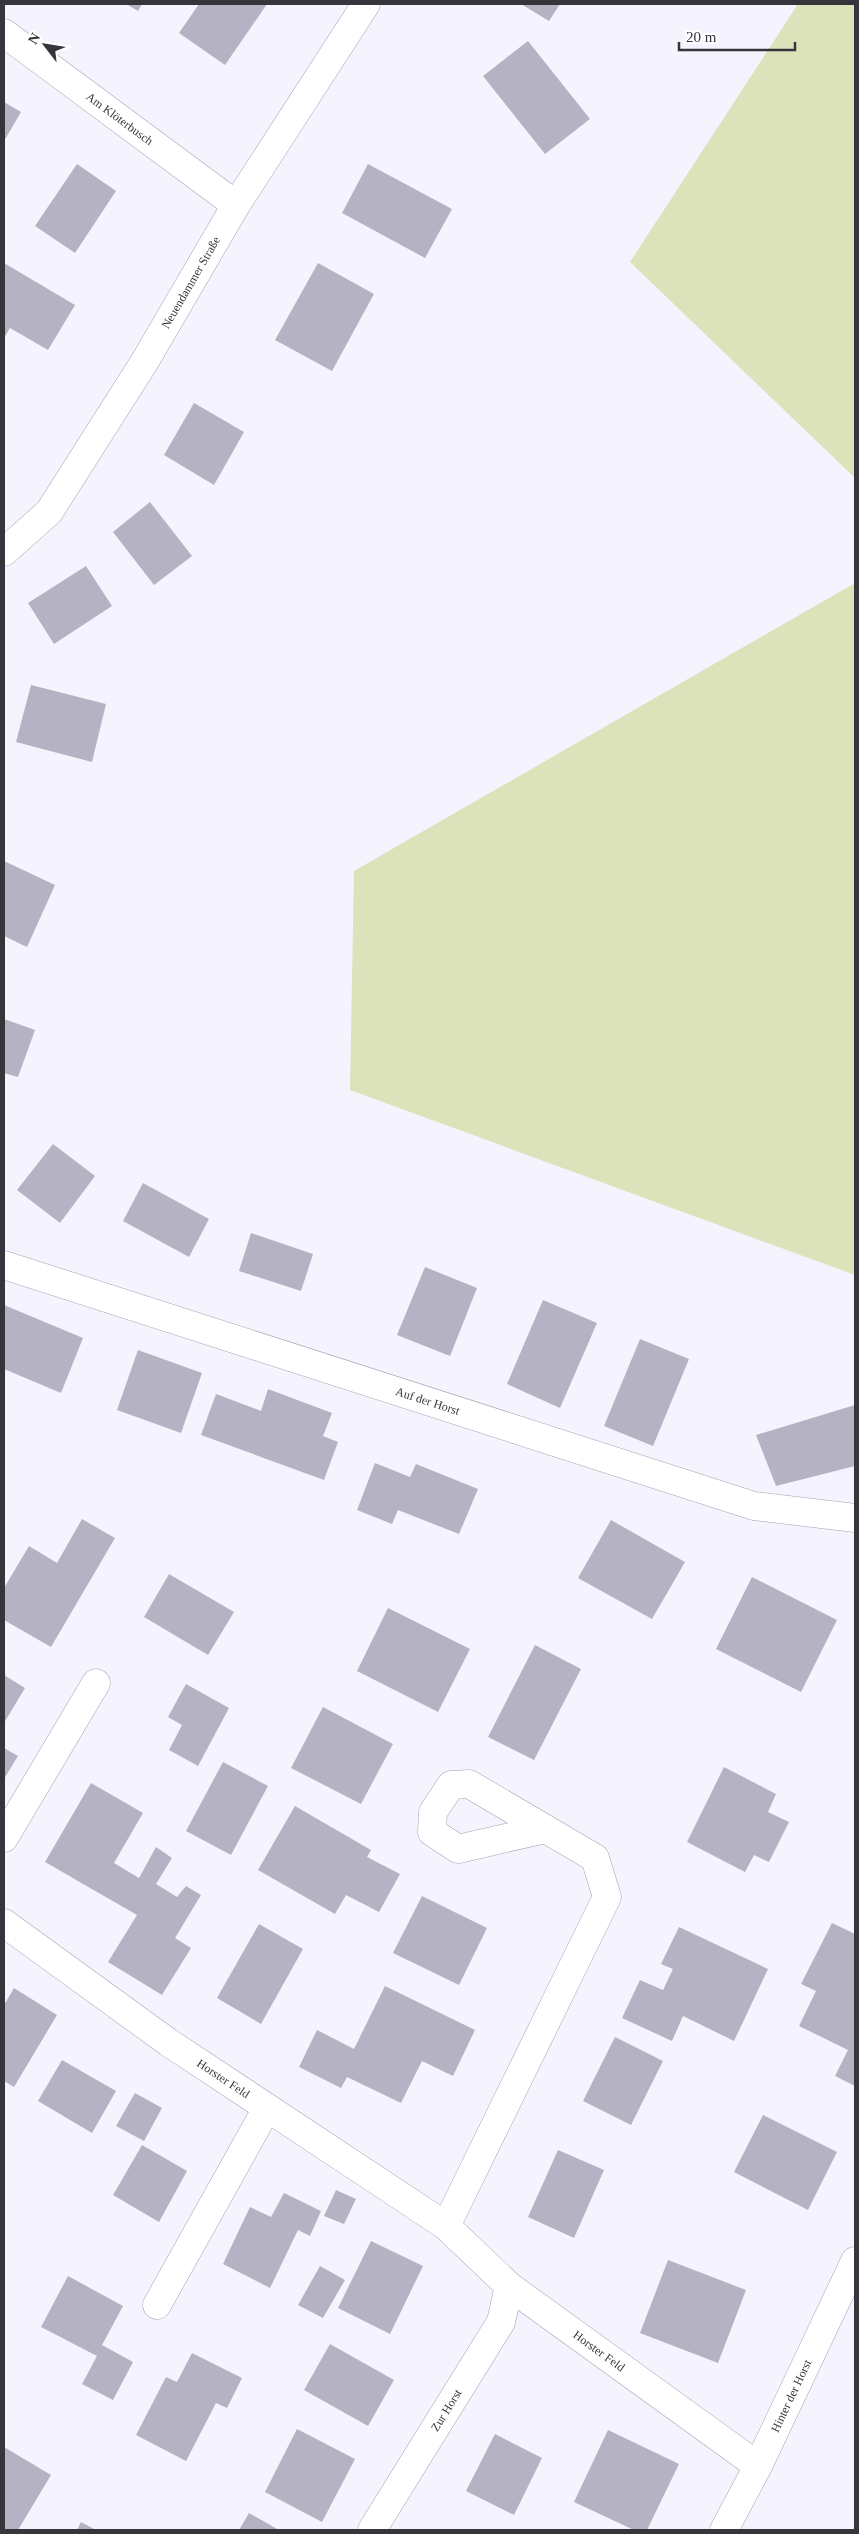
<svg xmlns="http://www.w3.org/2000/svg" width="859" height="2534" viewBox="0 0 859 2534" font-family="'Times New Roman',serif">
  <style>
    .grass { fill: #dce2ba }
    .building { fill: #b5b3c3 }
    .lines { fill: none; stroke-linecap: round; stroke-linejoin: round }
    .minor-casing { stroke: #a5a3b3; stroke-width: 29 }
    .minor { stroke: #fff; stroke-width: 28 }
    .labels { text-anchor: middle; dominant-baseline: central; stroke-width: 4.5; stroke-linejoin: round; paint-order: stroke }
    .street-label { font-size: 12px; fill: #36353c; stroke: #fff }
  </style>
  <rect width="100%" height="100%" fill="#f5f3fe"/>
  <path class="grass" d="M798,4H855V478L630,262Z
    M855,583V1275L350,1090L354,871Z"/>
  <path class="building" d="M126,4H142L138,11Z
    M199,4H267L225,65L179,33Z
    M521,4H560L549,21Z
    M528,41L590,119L545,154L483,76Z
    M4,102L21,112L4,141Z
    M77,164L116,191L75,253L35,226Z
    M368,164L452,209L425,258L342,213Z
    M4,263L75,305L48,350L10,328L4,338Z
    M318,263L374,294L332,371L275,340Z
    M194,403L244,432L214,485L164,455Z
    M150,502L192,556L154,585L113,532Z
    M86,566L112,606L54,644L28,603Z
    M31,685L106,704L92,762L16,742Z
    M4,861L55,885L27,947L4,936Z
    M4,1019L35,1030L18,1077L4,1073Z
    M53,1144L95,1176L60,1223L17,1190Z
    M143,1183L209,1219L189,1257L123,1221Z
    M251,1233L313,1254L301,1291L239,1271Z
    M425,1267L477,1288L450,1356L397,1335Z
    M543,1300L597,1323L560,1408L507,1384Z
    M4,1305L83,1338L61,1393L4,1369Z
    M640,1339L689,1359L653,1446L604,1426Z
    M138,1350L202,1373L181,1433L117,1410Z
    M268,1389L332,1413L323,1436L338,1442L324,1480L201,1435L216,1394L261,1411Z
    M855,1405V1466L776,1486L756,1435Z
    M375,1463L410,1477L416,1464L478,1489L459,1534L398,1510L392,1524L357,1510Z
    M82,1519L115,1538L51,1647L4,1620V1588L29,1546L57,1563Z
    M611,1520L685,1562L652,1619L578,1578Z
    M169,1574L234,1612L208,1655L144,1617Z
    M752,1577L837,1620L801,1692L716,1649Z
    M388,1608L470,1649L438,1712L357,1671Z
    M535,1645L581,1669L534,1760L488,1737Z
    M4,1675L25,1688L4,1723Z
    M186,1684L229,1708L198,1766L169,1750L182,1725L168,1717Z
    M323,1707L393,1744L361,1804L291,1768Z
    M4,1748L18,1756L4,1779Z
    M223,1762L268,1786L231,1855L186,1831Z
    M724,1767L776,1794L768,1812L789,1822L769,1862L754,1855L745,1872L687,1842Z
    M91,1783L143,1813L114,1863L139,1878L156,1847L172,1858L156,1884L177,1897L186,1886L201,1895L175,1938L191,1948L162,1995L108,1962L137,1915L45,1862Z
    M295,1806L371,1850L367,1857L400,1874L379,1912L346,1895L335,1914L258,1870Z
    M422,1896L487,1928L459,1985L393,1953Z
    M832,1923L855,1934V2086L835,2076L848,2050L799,2026L816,1991L801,1984Z
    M259,1924L303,1949L261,2024L217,1998Z
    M679,1927L768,1969L734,2041L683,2016L672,2041L622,2018L640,1980L663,1990L673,1969L661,1964Z
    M385,1986L475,2030L453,2076L422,2061L401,2103L347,2077L341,2088L299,2067L317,2030L354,2049Z
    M14,1988L57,2015L14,2087L4,2081V2005Z
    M615,2037L663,2061L631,2125L583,2101Z
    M62,2060L116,2091L92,2133L38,2101Z
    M135,2093L162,2108L144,2141L116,2126Z
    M763,2115L837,2152L808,2210L734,2172Z
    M142,2145L187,2171L159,2222L113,2195Z
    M558,2150L604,2170L574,2238L528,2217Z
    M336,2190L356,2199L344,2224L324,2216Z
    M284,2193L321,2211L310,2236L298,2230L270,2288L223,2264L250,2207L271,2217Z
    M371,2241L423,2266L390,2334L338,2308Z
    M668,2260L746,2290L718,2363L640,2333Z
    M320,2266L345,2280L323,2318L298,2305Z
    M68,2276L123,2306L102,2345L133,2362L113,2400L82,2384L97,2356L41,2327Z
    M330,2344L394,2380L368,2426L304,2390Z
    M192,2353L242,2378L227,2408L216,2403L186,2461L136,2435L166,2377L177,2382Z
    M297,2429L355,2459L322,2522L265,2492Z
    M608,2430L679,2464L647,2530H634L574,2502Z
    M495,2434L542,2458L514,2515L466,2491Z
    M4,2447L51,2475L18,2530H4Z
    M249,2513L279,2530H239Z
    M81,2522L96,2530H77Z"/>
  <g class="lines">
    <g class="minor-casing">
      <g id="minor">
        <path id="s1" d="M4,33L236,205"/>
        <path id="s2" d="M4,552L49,512L145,361L236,205L366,4"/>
        <path id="s3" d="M4,1265L754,1506L855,1518"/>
        <path d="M4,1838L96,1683"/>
        <path id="s4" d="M4,1923L168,2042L446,2226L509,2286L758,2466"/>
        <path d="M446,2226L607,1897L595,1858L469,1784L451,1785L433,1812L432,1832L458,1849L545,1829"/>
        <path d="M157,2305L267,2108"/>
        <path id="s5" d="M372,2530L501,2322L509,2286"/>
        <path id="s6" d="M724,2530L758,2466L855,2261"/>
      </g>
    </g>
    <use href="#minor" class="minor"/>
  </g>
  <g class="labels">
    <g class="street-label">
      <text stroke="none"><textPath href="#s1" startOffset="144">Am Klöterbusch</textPath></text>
      <text stroke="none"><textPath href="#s2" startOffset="330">Neuendammer Straße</textPath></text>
      <text stroke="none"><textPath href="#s3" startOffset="445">Auf der Horst</textPath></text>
      <text stroke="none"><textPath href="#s4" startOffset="269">Horster Feld</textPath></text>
      <text stroke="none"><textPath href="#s4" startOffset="734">Horster Feld</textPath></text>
      <text stroke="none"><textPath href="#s6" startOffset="150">Hinter der Horst</textPath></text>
      <text stroke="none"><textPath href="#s5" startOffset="141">Zur Horst</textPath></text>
    </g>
  </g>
  <rect width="859" height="2534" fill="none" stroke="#36353c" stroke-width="10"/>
  <g transform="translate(45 45) rotate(301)" stroke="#ffffff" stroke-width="4" paint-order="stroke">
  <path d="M0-4L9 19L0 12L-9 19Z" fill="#36353c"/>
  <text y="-8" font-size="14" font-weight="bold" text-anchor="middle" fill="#36353c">N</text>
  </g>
  <path d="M679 42v8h116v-8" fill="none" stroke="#36353c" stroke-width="2.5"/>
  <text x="686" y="42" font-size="15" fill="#36353c" stroke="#ffffff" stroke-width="4" paint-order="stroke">20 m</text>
</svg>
